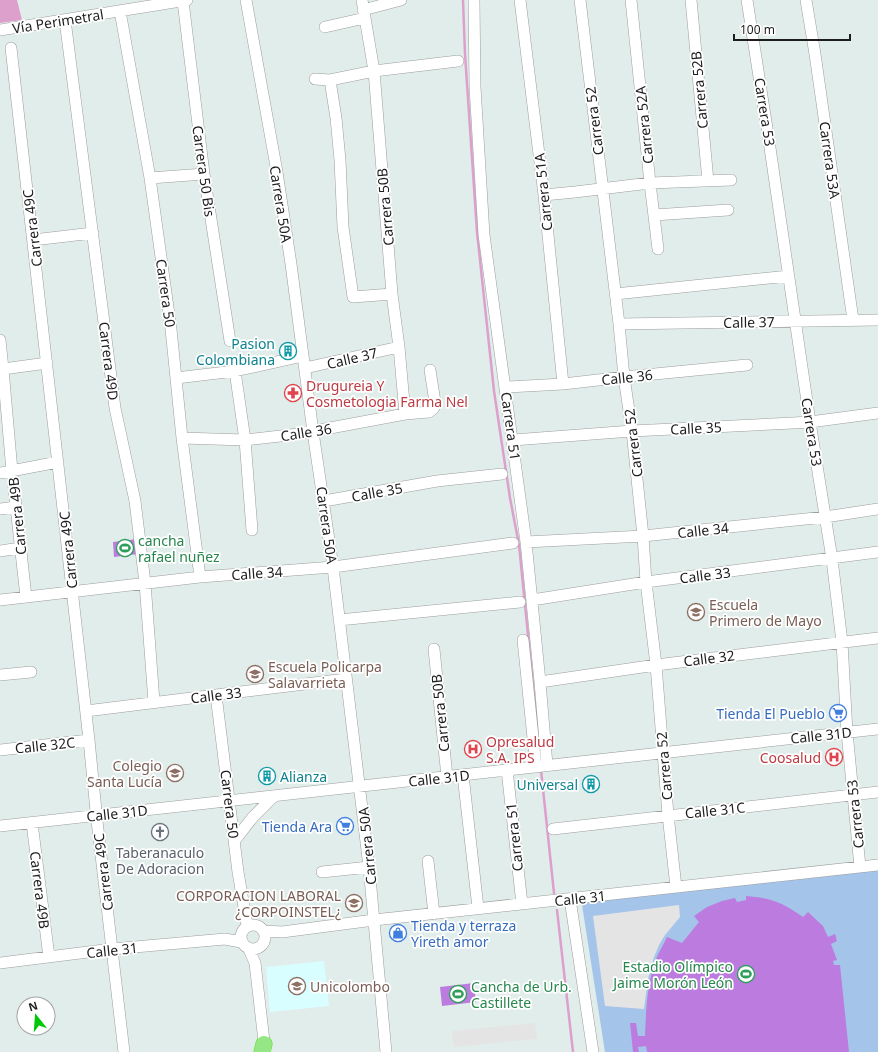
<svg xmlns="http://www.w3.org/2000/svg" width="878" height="1052" viewBox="0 0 878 1052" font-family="'Noto Sans',sans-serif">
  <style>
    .education { fill: #d8feff }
    .grass { fill: #a5c4ea }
    .pitch { fill: #bc7cdf }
    .parking { fill: #e4e4e4 }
    .water { fill: #dda0cd }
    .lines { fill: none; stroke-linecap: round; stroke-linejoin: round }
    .stream { stroke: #dda0cd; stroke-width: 2.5 }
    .minor-casing { stroke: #9d9d9d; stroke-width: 12 }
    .highway-casing { stroke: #59d920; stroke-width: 17 }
    .minor { stroke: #fff; stroke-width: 11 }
    .highway { stroke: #95e786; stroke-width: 16 }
    .labels { text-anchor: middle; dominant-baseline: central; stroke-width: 3.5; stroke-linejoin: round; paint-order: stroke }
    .street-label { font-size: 14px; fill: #1c1c1c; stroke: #fff }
    .culture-label { font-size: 14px; fill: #0d838f; stroke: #fff; text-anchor: end }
    .health-label { font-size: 14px; fill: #be3a42; stroke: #fff; text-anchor: start }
    .leisure-label { font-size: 14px; fill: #27864d; stroke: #fff; text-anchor: start }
    .education-label { font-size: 14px; fill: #785e54; stroke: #fff; text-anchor: start }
    .shop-label { font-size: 14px; fill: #366cbe; stroke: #fff; text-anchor: end }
    .worship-label { font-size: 14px; fill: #5b616d; stroke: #fff }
  </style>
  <rect width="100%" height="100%" fill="#e1edea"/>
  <path class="education" d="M324,961L329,1006L270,1012L266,967Z"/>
  <path class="grass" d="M878,870V1052H605L582,905L584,901Z"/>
  <path class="pitch" d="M137,539L138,554L114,557L113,542Z
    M746,896C771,898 782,902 803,917L808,912L823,926L828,937L835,934L837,941L831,944L837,960L833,961L834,965H840L849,1052H647L646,1046L638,1047L639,1052H633L630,1023H636L638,1036H645C646,1010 647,983 656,959C659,951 664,944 667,937L682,943L699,922L694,916L707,907L722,901L735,898L737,902L746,900Z
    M474,983L476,1002L442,1006L440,987Z"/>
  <path class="parking" d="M679,905L680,917L665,935L659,945L654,957L648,979L644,1009L605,1006L593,916Z
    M535,1023L537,1039L454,1047L452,1031Z"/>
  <path class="water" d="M0,0H17L22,20L0,23Z"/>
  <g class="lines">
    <path class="stream" d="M463,0L465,54L477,232L494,391L510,498L519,545L536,715
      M541,770L554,893
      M557,910L573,1052"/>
    <g class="minor-casing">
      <path id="minor" d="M246,0L277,172L291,264L313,432L333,567L369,867L386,1052
        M362,0L374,71L392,294L399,347L405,414
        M520,0L544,195L563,384
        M580,0L619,324L624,377L632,431L643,536L646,582L656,665L668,815L676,887
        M631,0L650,183L658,249
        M691,0L708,181
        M747,0L769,141L810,422L832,559L842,642L847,732L860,867
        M806,0L815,54L853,320
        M183,1L204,174L230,341
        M474,1L475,87L484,235L526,542L540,682L547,765
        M363,10L401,0
        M120,11L150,178L171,329L182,438L200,577
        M65,20L115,408L135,501L145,583L154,702
        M325,27L365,18
        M0,30L187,0
        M11,48L89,740L97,821L124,1052
        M315,79L330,80L374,71L458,61
        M330,80L336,118L340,160L343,227L353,297L392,294
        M150,178L204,174
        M544,195L575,192L650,183L731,180
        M654,215L728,210
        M33,240L93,233
        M615,294L789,276
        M619,324L878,320
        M0,340L3,369L12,471L26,597
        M305,368L399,347
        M3,369L47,363
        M235,371L245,440L252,530
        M176,378L235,371L303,356
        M506,387L563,384L624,377L747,365
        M182,438L245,440L298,434L405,414L429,412L433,409L435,406V402L430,370
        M513,440L632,431L793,423L810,422L878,413
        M0,473L58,462
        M324,501L437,481L502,474
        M0,509L16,507
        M526,542L643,536L825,517L878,509
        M0,551L20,548
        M0,600L200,577L333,567L513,543
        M532,600L646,582L878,552
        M339,620L520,602
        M523,640L536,767
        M434,649L447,777
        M0,675L31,672
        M540,682L656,665L878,638
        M216,695L238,872L247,925
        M86,711L346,679
        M0,750L89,740
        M507,770L522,904
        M463,775L478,908
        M32,823L49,957
        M0,826L878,729
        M553,829L878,792
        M235,840L253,817L274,796
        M428,861L434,914
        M322,872L369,867
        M570,899L593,1052
        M241 937a12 12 0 1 1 24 0a12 12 0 1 1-24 0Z
        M264,931L282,932L374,920L878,865
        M249,949L255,963L265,1050
        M0,963L112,949L225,939L241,942"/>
    </g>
    <g class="highway-casing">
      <path id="highway" d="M262,1052L264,1044"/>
    </g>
    <use href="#minor" class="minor"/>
    <use href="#highway" class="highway"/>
  </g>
  <defs>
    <g id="building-ring" transform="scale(0.9)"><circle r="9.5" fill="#fff" stroke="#0f9aa8" stroke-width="1.5"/><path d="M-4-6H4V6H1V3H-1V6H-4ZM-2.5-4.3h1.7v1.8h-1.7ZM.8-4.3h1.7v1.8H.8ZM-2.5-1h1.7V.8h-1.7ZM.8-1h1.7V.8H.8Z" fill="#0f9aa8"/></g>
    <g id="pharmacy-ring" transform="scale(0.9)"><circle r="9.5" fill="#fff" stroke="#e0444e" stroke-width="1.5"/><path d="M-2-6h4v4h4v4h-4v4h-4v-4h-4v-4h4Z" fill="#e0444e"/></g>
    <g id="stadium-ring" transform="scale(0.9)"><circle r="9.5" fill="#fff" stroke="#2e9e5b" stroke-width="1.5"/><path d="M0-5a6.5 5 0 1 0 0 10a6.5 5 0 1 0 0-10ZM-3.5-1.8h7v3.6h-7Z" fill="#2e9e5b"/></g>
    <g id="school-ring" transform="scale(0.9)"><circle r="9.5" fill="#fff" stroke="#8d6e63" stroke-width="1.5"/><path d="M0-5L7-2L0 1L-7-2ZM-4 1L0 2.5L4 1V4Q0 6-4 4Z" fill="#8d6e63"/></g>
    <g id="supermarket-ring" transform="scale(0.9)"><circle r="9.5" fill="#fff" stroke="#3f7fe0" stroke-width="1.5"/><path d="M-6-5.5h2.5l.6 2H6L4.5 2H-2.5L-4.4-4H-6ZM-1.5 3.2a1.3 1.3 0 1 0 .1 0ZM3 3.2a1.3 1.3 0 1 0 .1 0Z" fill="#3f7fe0"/></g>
    <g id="hospital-ring" transform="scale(0.9)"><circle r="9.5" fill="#fff" stroke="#e0444e" stroke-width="1.5"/><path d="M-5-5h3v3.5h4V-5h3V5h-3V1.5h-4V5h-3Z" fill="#e0444e"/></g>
    <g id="church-ring" transform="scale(0.9)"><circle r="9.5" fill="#fff" stroke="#6b7280" stroke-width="1.5"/><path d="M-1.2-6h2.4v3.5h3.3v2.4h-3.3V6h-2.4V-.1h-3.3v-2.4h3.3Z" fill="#6b7280"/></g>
    <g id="shop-ring" transform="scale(0.9)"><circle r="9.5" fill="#fff" stroke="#3f7fe0" stroke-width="1.5"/><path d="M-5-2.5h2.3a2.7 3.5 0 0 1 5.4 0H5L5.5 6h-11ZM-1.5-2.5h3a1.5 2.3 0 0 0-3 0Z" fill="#3f7fe0"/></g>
    <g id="university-ring" transform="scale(0.9)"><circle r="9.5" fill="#fff" stroke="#8d6e63" stroke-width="1.5"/><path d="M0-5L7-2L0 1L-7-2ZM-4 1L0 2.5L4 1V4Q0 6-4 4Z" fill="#8d6e63"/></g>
  </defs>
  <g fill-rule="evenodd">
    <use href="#building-ring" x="288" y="351"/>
    <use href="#pharmacy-ring" x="293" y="393"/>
    <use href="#stadium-ring" x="125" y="548"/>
    <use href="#school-ring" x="696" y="612"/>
    <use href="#school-ring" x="255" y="674"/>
    <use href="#supermarket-ring" x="838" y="713"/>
    <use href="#hospital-ring" x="473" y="749"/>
    <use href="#hospital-ring" x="834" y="757"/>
    <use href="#school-ring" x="175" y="773"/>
    <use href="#building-ring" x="267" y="776"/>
    <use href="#building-ring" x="591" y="784"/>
    <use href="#supermarket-ring" x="345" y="826"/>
    <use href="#church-ring" x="160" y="832"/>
    <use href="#school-ring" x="354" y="903"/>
    <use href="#shop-ring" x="398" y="933"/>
    <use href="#stadium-ring" x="746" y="974"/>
    <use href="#university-ring" x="297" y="986"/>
    <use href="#stadium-ring" x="458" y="994"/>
  </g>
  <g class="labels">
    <g class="street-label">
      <text transform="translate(58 21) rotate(-9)">Vía Perimetral</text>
      <text transform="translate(699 90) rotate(-95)">Carrera 52B</text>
      <text transform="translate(765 112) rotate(81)">Carrera 53</text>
      <text transform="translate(594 121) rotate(-97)">Carrera 52</text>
      <text transform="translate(644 125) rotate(-96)">Carrera 52A</text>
      <text transform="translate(830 160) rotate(82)">Carrera 53A</text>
      <text transform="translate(204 171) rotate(82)">Carrera 50 Bis</text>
      <text transform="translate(543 192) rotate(-96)">Carrera 51A</text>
      <text transform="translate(281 204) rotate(81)">Carrera 50A</text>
      <text transform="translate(385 207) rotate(-95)">Carrera 50B</text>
      <text transform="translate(32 228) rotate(-97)">Carrera 49C</text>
      <text transform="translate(166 293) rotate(82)">Carrera 50</text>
      <text transform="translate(749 322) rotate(-1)">Calle 37</text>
      <text transform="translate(352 358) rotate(-13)">Calle 37</text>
      <text transform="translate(109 361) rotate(83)">Carrera 49D</text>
      <text transform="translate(627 377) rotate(-6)">Calle 36</text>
      <text transform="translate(511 426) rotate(82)">Carrera 51</text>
      <text transform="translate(696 428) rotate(-3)">Calle 35</text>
      <text transform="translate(306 432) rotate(-9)">Calle 36</text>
      <text transform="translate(812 432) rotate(81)">Carrera 53</text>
      <text transform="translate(633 443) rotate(-97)">Carrera 52</text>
      <text transform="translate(377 492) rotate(-10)">Calle 35</text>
      <text transform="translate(17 516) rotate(-96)">Carrera 49B</text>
      <text transform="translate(327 525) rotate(82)">Carrera 50A</text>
      <text transform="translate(703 530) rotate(-6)">Calle 34</text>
      <text transform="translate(68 550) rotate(-96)">Carrera 49C</text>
      <text transform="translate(257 573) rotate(-4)">Calle 34</text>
      <text transform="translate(705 575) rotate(-7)">Calle 33</text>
      <text transform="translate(709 658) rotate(-7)">Calle 32</text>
      <text transform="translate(216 695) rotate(-7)">Calle 33</text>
      <text transform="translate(440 713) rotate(-96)">Carrera 50B</text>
      <text transform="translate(821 735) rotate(-6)">Calle 31D</text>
      <text transform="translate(45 745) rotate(-6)">Calle 32C</text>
      <text transform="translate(664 766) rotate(-95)">Carrera 52</text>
      <text transform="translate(439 778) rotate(-6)">Calle 31D</text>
      <text transform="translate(230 804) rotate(83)">Carrera 50</text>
      <text transform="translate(715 810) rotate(-6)">Calle 31C</text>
      <text transform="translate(117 813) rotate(-6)">Calle 31D</text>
      <text transform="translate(855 814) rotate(-96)">Carrera 53</text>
      <text transform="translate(514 837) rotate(-96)">Carrera 51</text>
      <text transform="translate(367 846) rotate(-96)">Carrera 50A</text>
      <text transform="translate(103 872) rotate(-97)">Carrera 49C</text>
      <text transform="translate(40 890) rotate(83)">Carrera 49B</text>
      <text transform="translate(580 898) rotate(-6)">Calle 31</text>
      <text transform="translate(112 950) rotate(-6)">Calle 31</text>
    </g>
    <g class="culture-label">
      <text x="275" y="343">Pasion<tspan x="275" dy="16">Colombiana</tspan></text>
      <text x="280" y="776" text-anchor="start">Alianza</text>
      <text x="578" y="784">Universal</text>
    </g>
    <g class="health-label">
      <text x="306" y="385">Drugureia Y<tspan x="306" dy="16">Cosmetologia Farma Nel</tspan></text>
      <text x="486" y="741">Opresalud<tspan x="486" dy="16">S.A. IPS</tspan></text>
      <text x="821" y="757" text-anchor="end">Coosalud</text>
    </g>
    <g class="leisure-label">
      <text x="138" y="540">cancha<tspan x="138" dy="16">rafael nuñez</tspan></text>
      <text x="733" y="966" text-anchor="end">Estadio Olímpico<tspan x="733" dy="16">Jaime Morón León</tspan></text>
      <text x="471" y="986">Cancha de Urb.<tspan x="471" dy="16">Castillete</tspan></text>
    </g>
    <g class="education-label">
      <text x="709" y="604">Escuela<tspan x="709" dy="16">Primero de Mayo</tspan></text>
      <text x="268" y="666">Escuela Policarpa<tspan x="268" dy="16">Salavarrieta</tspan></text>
      <text x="162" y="765" text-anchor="end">Colegio<tspan x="162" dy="16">Santa Lucía</tspan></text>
      <text x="341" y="895" text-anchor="end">CORPORACION LABORAL<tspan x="341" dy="16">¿CORPOINSTEL¿</tspan></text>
      <text x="310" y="986">Unicolombo</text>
    </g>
    <g class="shop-label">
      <text x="825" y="713">Tienda El Pueblo</text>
      <text x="332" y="826">Tienda Ara</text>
      <text x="411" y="925" text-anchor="start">Tienda y terraza<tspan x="411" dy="16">Yireth amor</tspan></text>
    </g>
    <g class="worship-label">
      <text x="160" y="852">Taberanaculo<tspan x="160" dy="16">De Adoracion</tspan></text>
    </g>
  </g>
  <g transform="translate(36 1016) rotate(343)"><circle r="19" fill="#ffffff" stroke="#a4a4a4"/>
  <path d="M0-3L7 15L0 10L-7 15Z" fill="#00c707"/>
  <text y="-6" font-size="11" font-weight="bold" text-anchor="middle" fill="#1c1c1c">N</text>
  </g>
  <path d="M734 34v6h116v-6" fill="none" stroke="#1c1c1c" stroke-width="2"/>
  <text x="740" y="34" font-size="12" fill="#1c1c1c" stroke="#ffffff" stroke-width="3" paint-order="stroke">100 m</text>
</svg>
